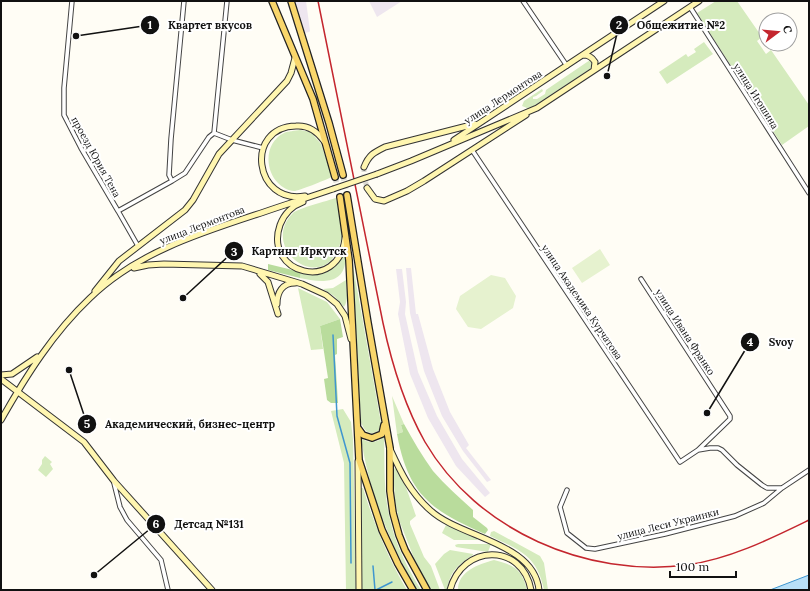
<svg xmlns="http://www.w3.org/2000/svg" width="810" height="591" viewBox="0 0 810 591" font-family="Lora,serif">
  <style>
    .industrial { fill: #eee6ef }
    .green { fill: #d5ebbd }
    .forest { fill: #b9dc9c }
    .pitch { fill: #e6f2cf }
    .water { fill: #b9e0f7; stroke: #3f96cf }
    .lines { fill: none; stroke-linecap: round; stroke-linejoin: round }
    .stream { stroke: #3f96cf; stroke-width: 1.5 }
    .secondary-tunnel { stroke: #dbdad3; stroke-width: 5; stroke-dasharray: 5 2.5; stroke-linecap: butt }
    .primary-tunnel { stroke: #dbdad3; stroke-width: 5.5; stroke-dasharray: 5.5 3; stroke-linecap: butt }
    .street-casing { stroke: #444; stroke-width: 5.5 }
    .secondary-casing { stroke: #333; stroke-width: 7 }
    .primary-casing { stroke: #222; stroke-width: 8 }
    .street { stroke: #fff; stroke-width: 3.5 }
    .secondary { stroke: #fff6b0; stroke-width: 5 }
    .primary { stroke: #f9d66b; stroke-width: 5.5 }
    .rail { stroke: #c4262e; stroke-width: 1.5 }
    .secondary-bridge-casing { stroke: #333; stroke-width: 7; stroke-linecap: butt }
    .secondary-bridge { stroke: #fff6b0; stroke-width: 5 }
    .labels { text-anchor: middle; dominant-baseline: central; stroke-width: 4; stroke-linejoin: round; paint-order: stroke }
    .street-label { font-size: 10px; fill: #111; stroke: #fff }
    .leader { fill: none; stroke: #111; stroke-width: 1.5 }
    .callout-dot { fill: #111; stroke: #fff; stroke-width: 1.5 }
    .mark-label { font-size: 12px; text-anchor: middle; font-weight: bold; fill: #fff }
    .callout-label { font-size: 11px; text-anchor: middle; font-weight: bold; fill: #111; stroke: #fff; stroke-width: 4; stroke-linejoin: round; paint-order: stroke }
  </style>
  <rect width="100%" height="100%" fill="#fffdf5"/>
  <path class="industrial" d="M295,1H306L310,31L309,32L305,33Z
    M369,1H402L377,17Z
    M406,268H411L416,314H418L433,369L450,412L469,445L466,448L491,480L487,482L463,451L442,416L424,371L410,313Z
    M396,269H402L406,302L405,314L418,372L437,416L462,459L490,493L485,497L456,466L428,418L410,374L398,314L400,302Z"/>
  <path class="green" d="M716,1H737L762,37L757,41L766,54L771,50L809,105V126L782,145L697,13Z
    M704,42L713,54L667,84L659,72L686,54L688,57L696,52L694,49Z
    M590,60L592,64L590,69L532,107L527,108L522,106L524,101L542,89L543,91L536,96L533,97V99H537L545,94L546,90Z
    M300,130L311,132L321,144L332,177C325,180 299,191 294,191C288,191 282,187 278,183C264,169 265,142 284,133C288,131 295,131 300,130Z
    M336,198C338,207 342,218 342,228C343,236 340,245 337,252C316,292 260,246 293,213C299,208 327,201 336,198Z
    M350,249L381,423L379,430C370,437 364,431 361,422L354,294Z
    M345,252C345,256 346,260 345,264C341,287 315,281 300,278L301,272C326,276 331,273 345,252Z
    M346,280C346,288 349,301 344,307L334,296L323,289L333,288Z
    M298,288L327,302L340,319L320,326L323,349L311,350Z
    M392,396L404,424L401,425L403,432L397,434Z
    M343,409L351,422L353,439L356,590H346L344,463L331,411Z
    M384,436C385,463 383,492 390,519C395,544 408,569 421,590H417C390,544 369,492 361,438C369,444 378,443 384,436Z
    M45,456L52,462L50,464L53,469L46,477L38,470L42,464V460Z
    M395,468C403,474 412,505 416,516L410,521V524L424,557L431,566L440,590H432L427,583L414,558L399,520L395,500L393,470Z
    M360,488H363C374,524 388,558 407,590H361Z
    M446,525L477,538V540H454L442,533Z
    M494,531L540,556L544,563L548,590H544C537,555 519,550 490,536L491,532Z
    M458,544H491L488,552L456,547L455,545Z
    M450,550L473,554V555C458,565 450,571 447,590H445L435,564L444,554Z
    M494,560C514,565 522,569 527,590H458C458,571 479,564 494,560Z"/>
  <path class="forest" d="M268,264L301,272L300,278L268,270Z
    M340,319L343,337L337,339V354L335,355L338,403H331L327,400L324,379L328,378L320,326Z
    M404,424C413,440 422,456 433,471C445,485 459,497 473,510V517L487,528L488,530L485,534C430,510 408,494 397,434L403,432L401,425Z"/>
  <path class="pitch" d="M600,249L610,265L582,283L572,268Z
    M491,275L505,278L516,296L513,308L481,329L468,327L456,309L460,296Z"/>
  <path class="water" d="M809,575V590H770Z"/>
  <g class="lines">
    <path class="stream" d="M333,335L337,416L350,463L351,563
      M373,566L375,590
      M376,590L392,582"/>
    <path class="secondary-tunnel" d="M364,167V175L367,188"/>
    <path class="primary-tunnel" d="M343,175L347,195
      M335,177L340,197"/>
    <g class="street-casing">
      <path id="street" d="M72,1L64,88V115L81,148L118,211L172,181
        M184,1L171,139L169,175L172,181L185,173L209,137L214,133L232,140L263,148
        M523,1L567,66
        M690,7L809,193
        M214,133L227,1
        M472,150L680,462L698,450L727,422L730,419V416L641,279
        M118,211L138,246
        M698,450L710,448H718L722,450L737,465L762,485L767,488H781
        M114,483L120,507L127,520L161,560L168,590
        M567,490L560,507L567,533L586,548L595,549L665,534L735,516L764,503L782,488L809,470"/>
    </g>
    <g class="secondary-casing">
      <path id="secondary" d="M583,55C589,55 592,57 595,62L594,70
        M454,140L664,1
        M364,167C369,155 373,153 385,147L475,124
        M377,174L411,161L537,108L699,1
        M367,188L375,199L384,201L407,191L424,181L526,115
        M305,196C254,205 244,127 296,126C308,125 317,131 324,141
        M303,202C292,206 284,214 280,225C263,274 339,294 345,238
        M134,268L148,265L164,264L242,266L302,284L326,295L337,304L345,316L351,339
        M260,274L268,282L278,314
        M95,291L119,261L185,210L193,200L219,154L287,81L291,73L295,58
        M277,304C277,293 282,283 295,283
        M1,375L12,374L37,357
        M1,379L84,442L114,481L212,590
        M1,420C26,376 53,333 90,298C137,252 203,232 264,212C287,204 310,197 333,189
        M390,449C401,473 410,492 430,510C460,538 534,542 539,590
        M358,461L359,590
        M450,590C462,544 522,542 531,590"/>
    </g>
    <g class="primary-casing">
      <path id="primary" d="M272,1L313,99L335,177
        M291,1L329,123L343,175
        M347,195L368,323L390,448V491L393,513L399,535L405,550L427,590
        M340,197L349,260L359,460L382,530L398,564L413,590
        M358,428L363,435L372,438L382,434L384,425"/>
    </g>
    <use href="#street" class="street"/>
    <use href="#secondary" class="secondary"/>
    <use href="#primary" class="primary"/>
    <path class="rail" d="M318,1L383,323C392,365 404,405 425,442C477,531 587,578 687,565C730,559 770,539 809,520"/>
    <g class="secondary-bridge-casing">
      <path id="secondary-bridge" d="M333,189L377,174"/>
    </g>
    <use href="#secondary-bridge" class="secondary-bridge"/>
  </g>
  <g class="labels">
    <g class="street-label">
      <text transform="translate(756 96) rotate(58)">улица Игошина</text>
      <text transform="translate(503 97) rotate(-33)">улица Лермонтова</text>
      <text transform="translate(96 157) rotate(61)">проезд Юрия Тена</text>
      <text transform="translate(202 225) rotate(-21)">улица Лермонтова</text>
      <text transform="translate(582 302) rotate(56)">улица Академика Курчатова</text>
      <text transform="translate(685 332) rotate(57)">улица Ивана Франко</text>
      <text transform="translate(668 524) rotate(-14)">улица Леси Украинки</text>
    </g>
  </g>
  <path class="leader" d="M76 36L150 25M607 76L619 25M183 298L234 251M707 413L750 342M69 370L87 424M94 575L156 524"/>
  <g class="callout-dot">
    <circle cx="76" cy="36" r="4"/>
    <circle cx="607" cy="76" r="4"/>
    <circle cx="183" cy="298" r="4"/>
    <circle cx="707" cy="413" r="4"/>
    <circle cx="69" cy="370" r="4"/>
    <circle cx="94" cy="575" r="4"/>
    <circle cx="150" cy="25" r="10"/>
    <circle cx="619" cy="25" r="10"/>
    <circle cx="234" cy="251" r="10"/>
    <circle cx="750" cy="342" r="10"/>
    <circle cx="87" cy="424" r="10"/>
    <circle cx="156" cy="524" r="10"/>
  </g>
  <g class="mark-label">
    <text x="150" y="29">1</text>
    <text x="619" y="29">2</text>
    <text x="234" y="256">3</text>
    <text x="750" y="346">4</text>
    <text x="87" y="428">5</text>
    <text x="156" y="528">6</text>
  </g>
  <g class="callout-label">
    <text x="210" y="29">Квартет вкусов</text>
    <text x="681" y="29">Общежитие №2</text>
    <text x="299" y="255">Картинг Иркутск</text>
    <text x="781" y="346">Svoy</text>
    <text x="190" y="428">Академический, бизнес-центр</text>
    <text x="209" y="528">Детсад №131</text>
  </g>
  <rect width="810" height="591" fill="none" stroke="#111111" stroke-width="4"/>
  <g transform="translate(778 32) rotate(74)"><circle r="19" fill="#ffffff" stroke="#a0a0a0"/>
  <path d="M0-3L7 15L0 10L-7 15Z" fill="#c4262e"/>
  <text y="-6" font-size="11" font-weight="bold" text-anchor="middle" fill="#111111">С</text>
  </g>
  <path d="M670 571v6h66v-6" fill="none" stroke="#111111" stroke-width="2"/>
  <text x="676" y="571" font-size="12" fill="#111111" stroke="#ffffff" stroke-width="3" paint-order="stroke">100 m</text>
</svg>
